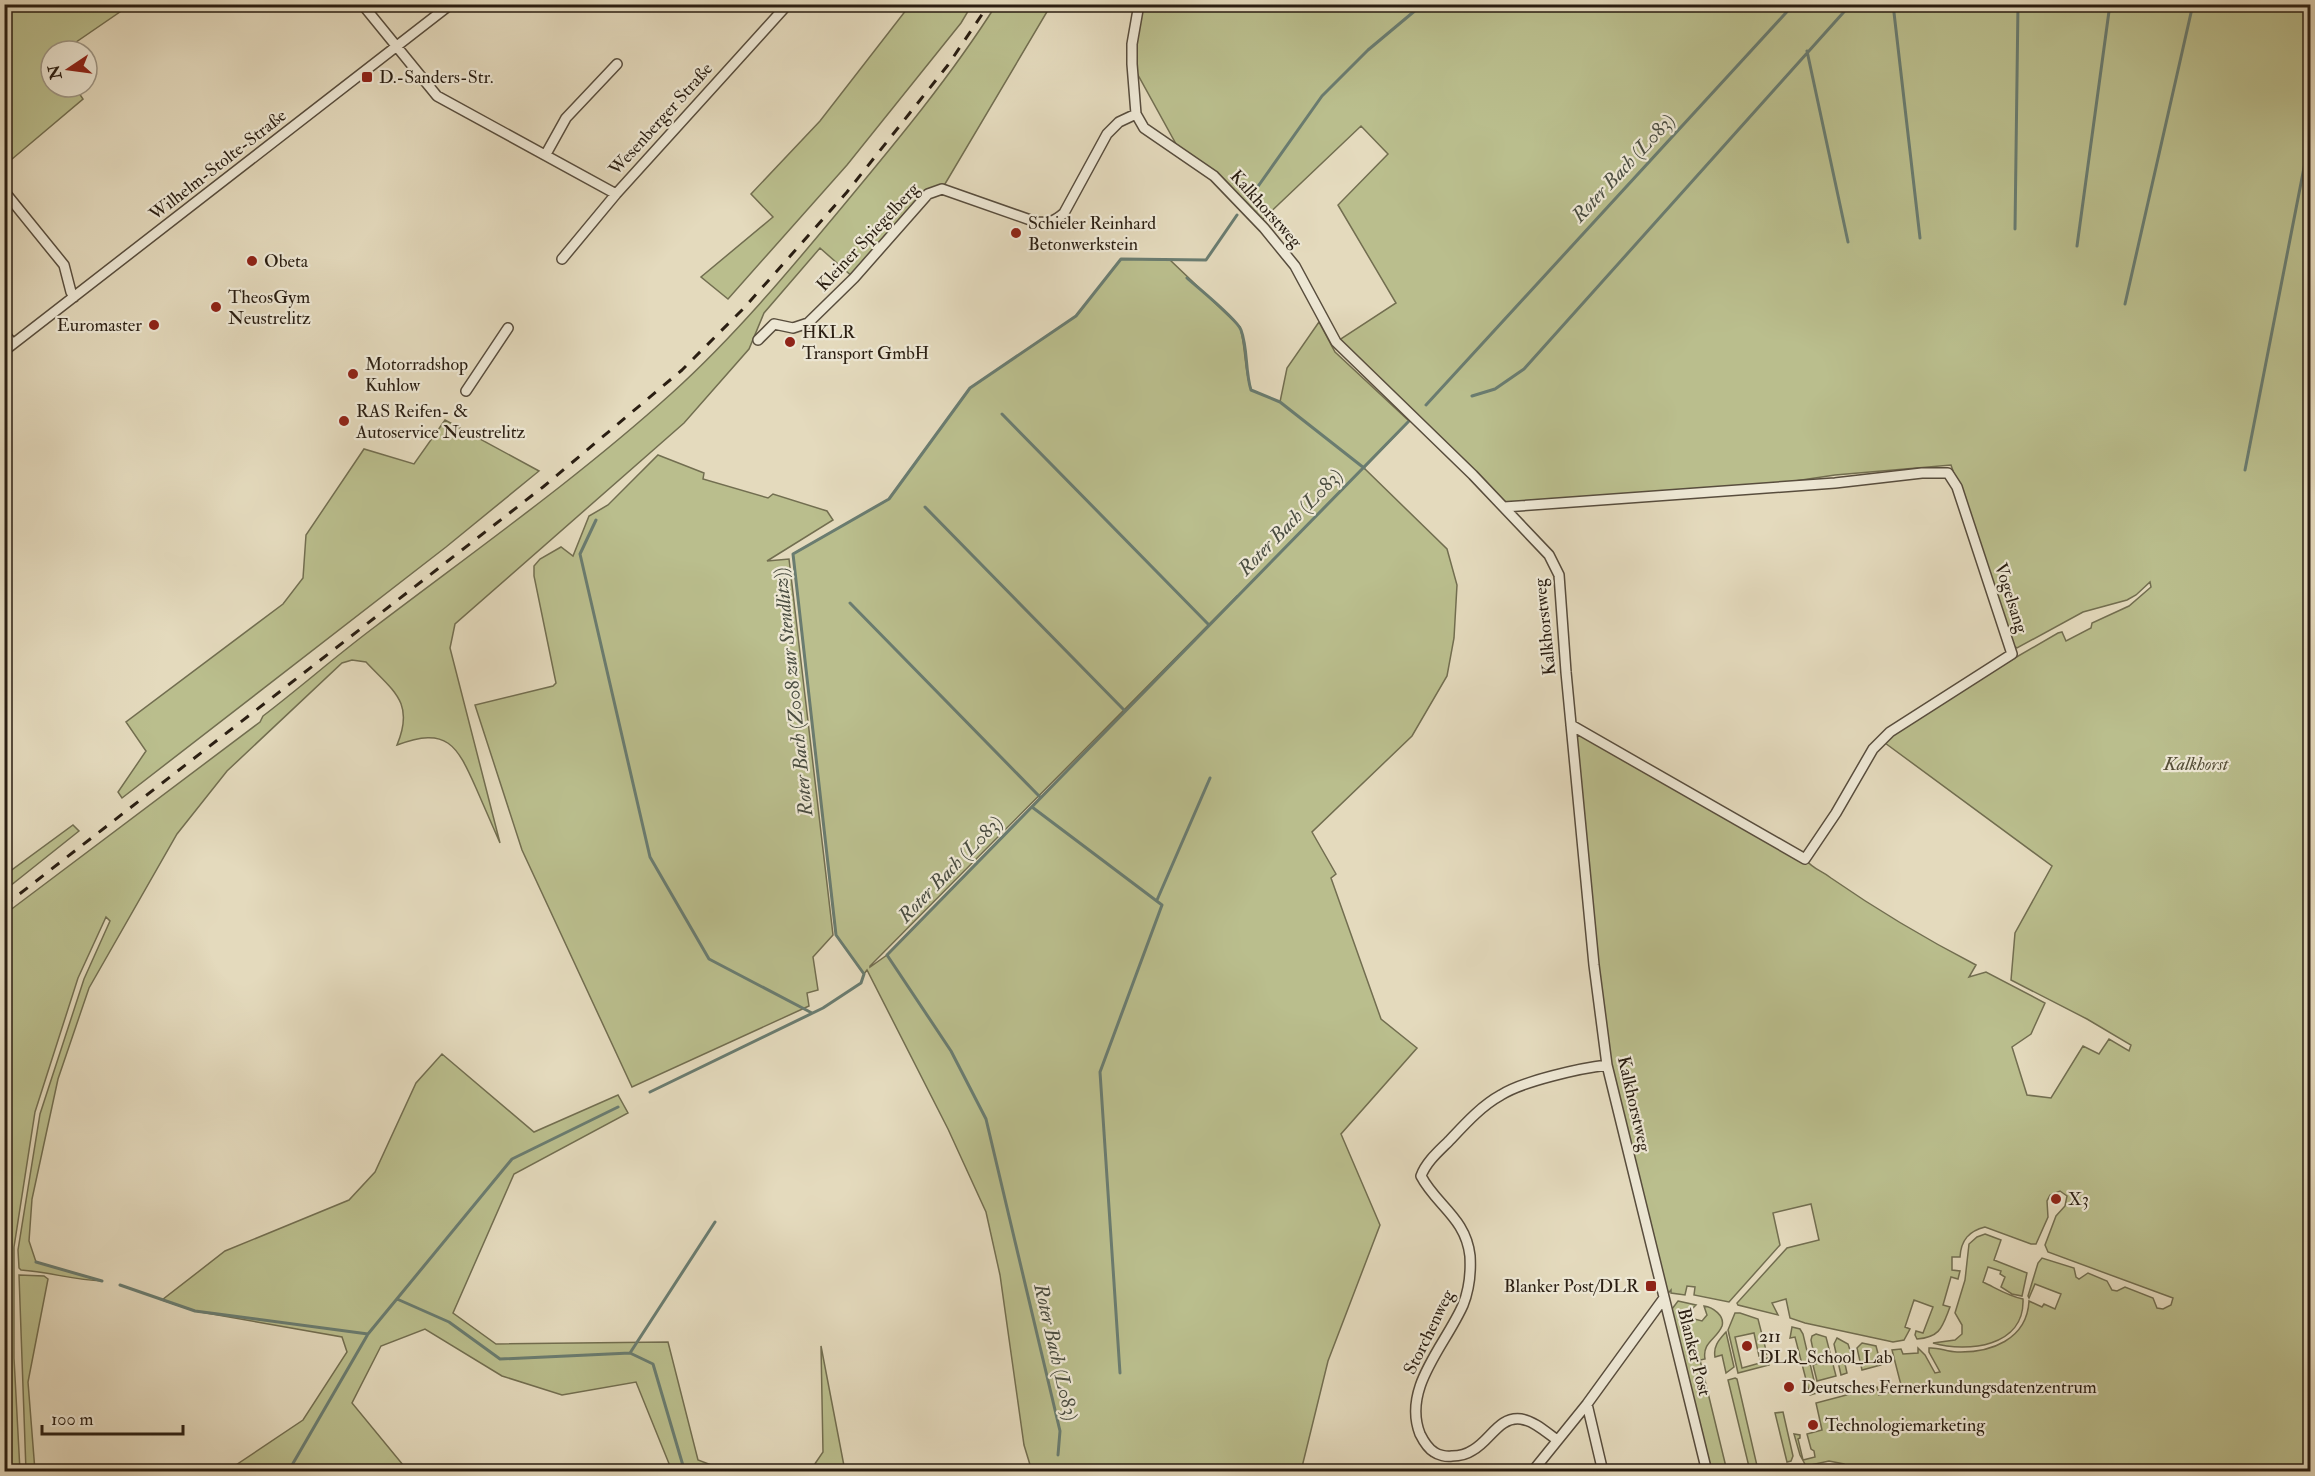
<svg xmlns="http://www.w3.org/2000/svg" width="2315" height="1476" viewBox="0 0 2315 1476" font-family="'IM FELL Double Pica',serif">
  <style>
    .green { fill: #babe8d; stroke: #726e50; stroke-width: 1.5; fill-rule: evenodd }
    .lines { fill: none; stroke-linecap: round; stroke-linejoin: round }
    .stream { stroke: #6a7c70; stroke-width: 3 }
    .street-casing { stroke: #584d3d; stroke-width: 12 }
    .street { stroke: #ede7d4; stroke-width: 9 }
    .rail { stroke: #2a1e12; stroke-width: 3; stroke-dasharray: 10 10; stroke-linecap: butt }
    .poi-dot { fill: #8f2418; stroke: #ede7d4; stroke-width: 2 }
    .labels { text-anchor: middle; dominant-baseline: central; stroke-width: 4.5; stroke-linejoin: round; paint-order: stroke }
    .poi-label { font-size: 18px; fill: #2a1e12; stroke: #ede7d4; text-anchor: start }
    .street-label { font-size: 18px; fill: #2a1e12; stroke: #ede7d4 }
    .park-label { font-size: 18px; font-style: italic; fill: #554e37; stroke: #ede7d4 }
    .water-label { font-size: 20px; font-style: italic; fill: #4a4d41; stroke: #ede7d4 }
  </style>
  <rect width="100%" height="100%" fill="#e4dabd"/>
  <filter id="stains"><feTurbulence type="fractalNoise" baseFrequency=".00333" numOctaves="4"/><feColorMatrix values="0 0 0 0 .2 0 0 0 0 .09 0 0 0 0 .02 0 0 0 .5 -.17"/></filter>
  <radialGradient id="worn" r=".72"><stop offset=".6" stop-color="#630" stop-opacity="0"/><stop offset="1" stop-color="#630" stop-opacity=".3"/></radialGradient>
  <path class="green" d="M5,4L130,5L63,51H51V87H75L83,99L5,165Z
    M910,5H966L970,8L961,23L847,165L728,299L701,277L773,217L751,194L820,121Z
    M996,5H1051L942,189L934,190L854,278L820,248L764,313L749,349L684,423L455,624L450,648L500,843C492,825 484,806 476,788C457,745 447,726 397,745C415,702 393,691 366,662L352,660L342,663L227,771L177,834L89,988L58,1079L32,1199L29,1241L36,1262L102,1281C74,1280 49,1272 21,1270L19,1268L18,1250L40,1114L84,979L110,921L106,917L78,978L35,1112L14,1247V1358L20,1471L5,1472V914L260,722L263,716C301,687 337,655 376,626C476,550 579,477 672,393C735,336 789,271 843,206C897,141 951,76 996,5Z
    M1139,5H2310V1471L1848,1472L1844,1464L1829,1461L1806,1466L1800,1455L1794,1434L1800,1435V1438L1798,1439L1803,1460L1815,1457L1814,1451L1811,1449L1807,1434L1822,1430L1816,1403L1877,1387L1879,1395L1902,1389L1892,1350L1901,1349L1903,1354L1918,1353V1348L1925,1355L1935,1373L1940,1372L1929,1352V1348C1938,1347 1947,1352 1957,1352C1990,1353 2027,1340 2029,1301L2042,1307L2044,1304L2055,1309L2061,1294L2035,1284L2029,1298L2028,1296L2038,1263L2042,1258L2074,1268L2076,1277L2079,1279L2088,1273L2107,1281L2112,1290L2117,1291L2125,1287L2153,1298L2157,1308L2163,1309L2171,1305L2173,1298L2048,1252L2045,1245L2056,1216L2065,1206L2067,1196L2060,1191L2050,1195L2047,1201L2048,1217L2036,1244H2031L1985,1227C1969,1231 1961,1240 1960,1257H1952V1270L1960,1271L1958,1279L1951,1277L1943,1305L1950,1307C1942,1327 1941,1337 1917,1339L1915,1335L1916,1331L1923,1333L1933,1307L1914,1300L1905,1327L1910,1329L1904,1340L1893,1342L1805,1323L1790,1318L1786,1299L1772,1303L1778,1315L1738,1305L1737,1303L1787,1248L1819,1240L1811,1204L1773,1213L1780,1245L1729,1302L1694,1295L1695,1287L1687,1286L1685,1295L1671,1293V1290L1664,1298L1607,1065L1571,725L1805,859C1814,870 1821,870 1831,878C1877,910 1926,939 1976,965L1969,977L1986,972L2045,1003L2031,1034L2012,1047L2027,1095L2051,1098L2083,1046L2099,1054L2109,1039L2129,1051L2131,1045L2087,1019L2011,980L2015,933L2052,866L1885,743L1892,735L1970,684L2058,633L2062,632L2066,641L2091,628L2092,623L2129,606L2151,587L2150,582L2136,595L2127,600L2083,612L2017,648L2012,645L1951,465L1835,475L1749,488L1504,507L1336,342L1396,303L1338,205L1388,154L1361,126L1259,223L1181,153L1132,64Z
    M1121,259L1170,260L1240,327C1246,348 1244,369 1251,390L1280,402L1287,368L1319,322L1335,352L1409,421L1364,468L1447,549L1457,585L1454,638L1447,676L1412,736L1312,832L1336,874L1331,878L1381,1019L1417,1048L1341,1134L1380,1225L1328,1361L1302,1467L1295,1471L1036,1472L1031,1468L1024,1445L1000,1275L986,1212L948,1129L867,970L864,974L836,935L793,554L889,499L970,388L1076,316ZM1237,596L887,955L870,967V966Z
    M445,420L539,471L446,547L122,798L118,792L146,751L126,722L283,604L303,578L306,535L364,449L414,464Z
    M658,455L704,473L703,479L768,498L773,494L827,511L833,520L767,561L789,559L833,935L813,957L818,990L807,993L809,1006L632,1087L522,850L475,705L553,686L556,683L534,576V566L540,559L561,547L573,556L589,516L608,505Z
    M73,825L79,831L5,890V875Z
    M442,1054L534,1132L618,1095L628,1113L514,1174L453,1313L496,1344L668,1342L698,1460L727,1471H672L636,1382L562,1395L502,1376L425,1329L381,1346L352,1403L408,1471H227L303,1420L347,1352L342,1337L195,1311L162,1300L225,1251L349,1200L375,1172L416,1083Z
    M1985,1234L2001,1240L1994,1260L2027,1273L2022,1296L2012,1294L2001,1287L2005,1277L2000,1274L2001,1271L1988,1267L1983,1282C1996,1288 2008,1296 2023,1299C2025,1347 1967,1353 1933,1343L1955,1340L1962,1334V1325L1955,1313L1965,1280L1969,1244L1977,1237Z
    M19,1275L44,1276L48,1279L28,1382L35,1471H26Z
    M1678,1301L1696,1305L1691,1310L1687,1309L1686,1317L1702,1321L1707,1315L1704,1306C1713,1307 1725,1316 1722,1326C1717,1339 1702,1342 1705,1359L1700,1360L1727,1471H1711L1675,1326L1672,1309Z
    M1735,1313H1740L1758,1319L1767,1354L1759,1356L1754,1333L1735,1337L1742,1368L1760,1363V1359L1768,1358L1769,1365L1738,1373L1728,1330Z
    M1792,1327L1800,1329L1803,1334L1817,1393L1810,1395L1795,1337L1790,1338Z
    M1726,1332L1734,1367L1726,1373L1722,1355L1715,1357C1713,1346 1719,1340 1726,1332Z
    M1816,1334L1826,1337L1836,1376L1817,1381L1813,1365L1816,1364L1811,1340L1812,1336Z
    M1837,1338L1848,1344L1854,1362L1845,1364L1847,1373L1841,1375L1834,1344Z
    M1862,1343L1876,1346L1881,1365L1862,1370L1857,1348Z
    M821,1346L845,1471H810L823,1452Z
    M1735,1378L1737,1379L1758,1470L1750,1471L1728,1380Z
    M1783,1412L1793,1456L1791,1461L1787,1462L1775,1413Z"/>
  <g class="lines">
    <path class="stream" d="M1893,4L1920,238
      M1807,51L1848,242
      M1254,192L1322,96L1368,50L1423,4
      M2015,229L2018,4
      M2077,246L2110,4
      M1187,278C1198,288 1237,319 1241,330C1248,349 1245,371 1251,390L1280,402L1364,468
      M2125,304L2193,4
      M1472,396L1495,389L1524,369L1851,4
      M1426,405L1794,4
      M1002,414L1209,625
      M2245,470L2310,137
      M925,507L1125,711
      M596,520L580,554L650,857L709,959L812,1013
      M850,603L1040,797
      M1032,807L1162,905L1100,1072L1120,1373
      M1157,900L1210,778
      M650,1092L823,1008L861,983L864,974L836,935L793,554L889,499L970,388L1076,316L1121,259L1206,260L1237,215
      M4,1258H7
      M36,1262L102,1281
      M120,1285L195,1311L368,1334
      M397,1299L449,1322L500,1359L630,1353L715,1222
      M630,1353L653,1364L684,1469L689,1472
      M1058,1455L1060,1431L986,1119L951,1051L887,955L1409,421
      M288,1472L368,1334L512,1159L618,1107"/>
    <g class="street-casing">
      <path id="street" d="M362,4L437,96L616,194
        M1139,4L1132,44V64L1136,114L1144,128L1214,176L1264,228L1295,266L1336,342L1473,475L1549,555L1559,575L1566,672L1594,965L1607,1065L1707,1472
        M546,154L566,118L617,64
        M4,191L64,265L71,292L74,297
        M562,259L616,194L788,4
        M4,333L13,344
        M758,340L774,324L793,328L808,323L854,278L928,194L942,189L1036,222C1048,223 1054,222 1064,213L1107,134L1119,122L1136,114
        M4,351L451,4
        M466,391L508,328
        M1504,507L1835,483L1922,473H1948L1957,487L2012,654L1890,732L1873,749L1836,813L1805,859L1571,725
        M1587,1404L1603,1472
        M1557,1440C1546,1432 1534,1421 1521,1419C1499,1416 1490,1441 1473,1450C1467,1454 1459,1456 1452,1456C1446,1457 1438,1455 1434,1452C1429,1449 1423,1440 1420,1434C1402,1388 1445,1346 1463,1305C1469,1290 1471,1273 1470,1256C1466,1218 1436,1205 1421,1176C1426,1162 1439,1151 1449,1141C1465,1124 1481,1106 1501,1095C1523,1081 1581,1068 1607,1065
        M1532,1472L1587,1404L1664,1298"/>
    </g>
    <use href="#street" class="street"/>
    <path class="rail" d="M4,906L543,487L682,370L744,308L847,192L948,65L989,4"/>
  </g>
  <g class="poi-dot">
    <rect x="361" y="71" width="12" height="12" rx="3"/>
    <circle cx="1016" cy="233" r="6"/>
    <circle cx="252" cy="261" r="6"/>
    <circle cx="216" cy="307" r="6"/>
    <circle cx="154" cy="325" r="6"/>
    <circle cx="790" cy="342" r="6"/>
    <circle cx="353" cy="374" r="6"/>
    <circle cx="344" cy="421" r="6"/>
    <circle cx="2056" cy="1199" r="6"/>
    <rect x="1645" y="1280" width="12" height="12" rx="3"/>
    <circle cx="1747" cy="1346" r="6"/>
    <circle cx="1789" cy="1387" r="6"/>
    <circle cx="1813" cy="1425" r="6"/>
  </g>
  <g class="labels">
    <g class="poi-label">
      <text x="379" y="77">D.-Sanders-Str.</text>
      <text x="1028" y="223">Schieler Reinhard<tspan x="1028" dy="21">Betonwerkstein</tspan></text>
      <text x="264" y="261">Obeta</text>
      <text x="228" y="297">TheosGym<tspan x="228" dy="21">Neustrelitz</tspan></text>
      <text x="142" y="325" text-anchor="end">Euromaster</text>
      <text x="802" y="332">HKLR<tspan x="802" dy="21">Transport GmbH</tspan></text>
      <text x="365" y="364">Motorradshop<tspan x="365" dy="21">Kuhlow</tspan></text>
      <text x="356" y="411">RAS Reifen- &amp;<tspan x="356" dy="21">Autoservice Neustrelitz</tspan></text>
      <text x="2068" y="1199">X3</text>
      <text x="1639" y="1286" text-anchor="end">Blanker Post/DLR</text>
      <text x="1759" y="1336">211<tspan x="1759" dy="21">DLR_School_Lab</tspan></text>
      <text x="1801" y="1387">Deutsches Fernerkundungsdatenzentrum</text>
      <text x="1825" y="1425">Technologiemarketing</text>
    </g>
    <g class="street-label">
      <text transform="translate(661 119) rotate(-48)">Wesenberger Straße</text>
      <text transform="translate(218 165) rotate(-38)">Wilhelm-Stolte-Straße</text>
      <text transform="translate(1266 209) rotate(48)">Kalkhorstweg</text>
      <text transform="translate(868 237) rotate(-47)">Kleiner Spiegelberg</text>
      <text transform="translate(2011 598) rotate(72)">Vogelsang</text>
      <text transform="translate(1545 627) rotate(-96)">Kalkhorstweg</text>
      <text transform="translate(1634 1104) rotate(77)">Kalkhorstweg</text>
      <text transform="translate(1429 1332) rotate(-64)">Storchenweg</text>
      <text transform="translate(1694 1352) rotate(76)">Blanker Post</text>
    </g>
    <g class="park-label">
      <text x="2196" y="764">Kalkhorst</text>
    </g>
    <g class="water-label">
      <text transform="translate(1623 168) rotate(-47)">Roter Bach (L083)</text>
      <text transform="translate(1290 522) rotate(-46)">Roter Bach (L083)</text>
      <text transform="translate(793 692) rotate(-96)">Roter Bach (Z008 zur Stendlitz))</text>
      <text transform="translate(950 869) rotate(-46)">Roter Bach (L083)</text>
      <text transform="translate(1056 1352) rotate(77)">Roter Bach (L083)</text>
    </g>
  </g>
  <rect width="2315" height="1476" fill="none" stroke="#e4dabd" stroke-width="24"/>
  <rect x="6" y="6" width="2303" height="1464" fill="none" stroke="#2a1e12" stroke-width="3"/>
  <rect x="12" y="12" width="2291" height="1452" fill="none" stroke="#2a1e12" stroke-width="1.5"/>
  <g transform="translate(69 69) rotate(257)"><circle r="28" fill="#ede7d4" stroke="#9f9786" stroke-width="1.5"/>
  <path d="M0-4.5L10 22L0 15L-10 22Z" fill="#8f2418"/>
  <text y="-9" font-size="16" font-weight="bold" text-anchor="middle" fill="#2a1e12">N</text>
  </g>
  <path d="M42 1425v9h141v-9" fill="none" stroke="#2a1e12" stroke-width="3"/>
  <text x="51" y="1425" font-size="18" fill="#2a1e12" stroke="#ede7d4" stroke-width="4.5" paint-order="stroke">100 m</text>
  <rect width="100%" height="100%" filter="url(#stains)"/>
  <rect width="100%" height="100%" fill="url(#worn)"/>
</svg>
